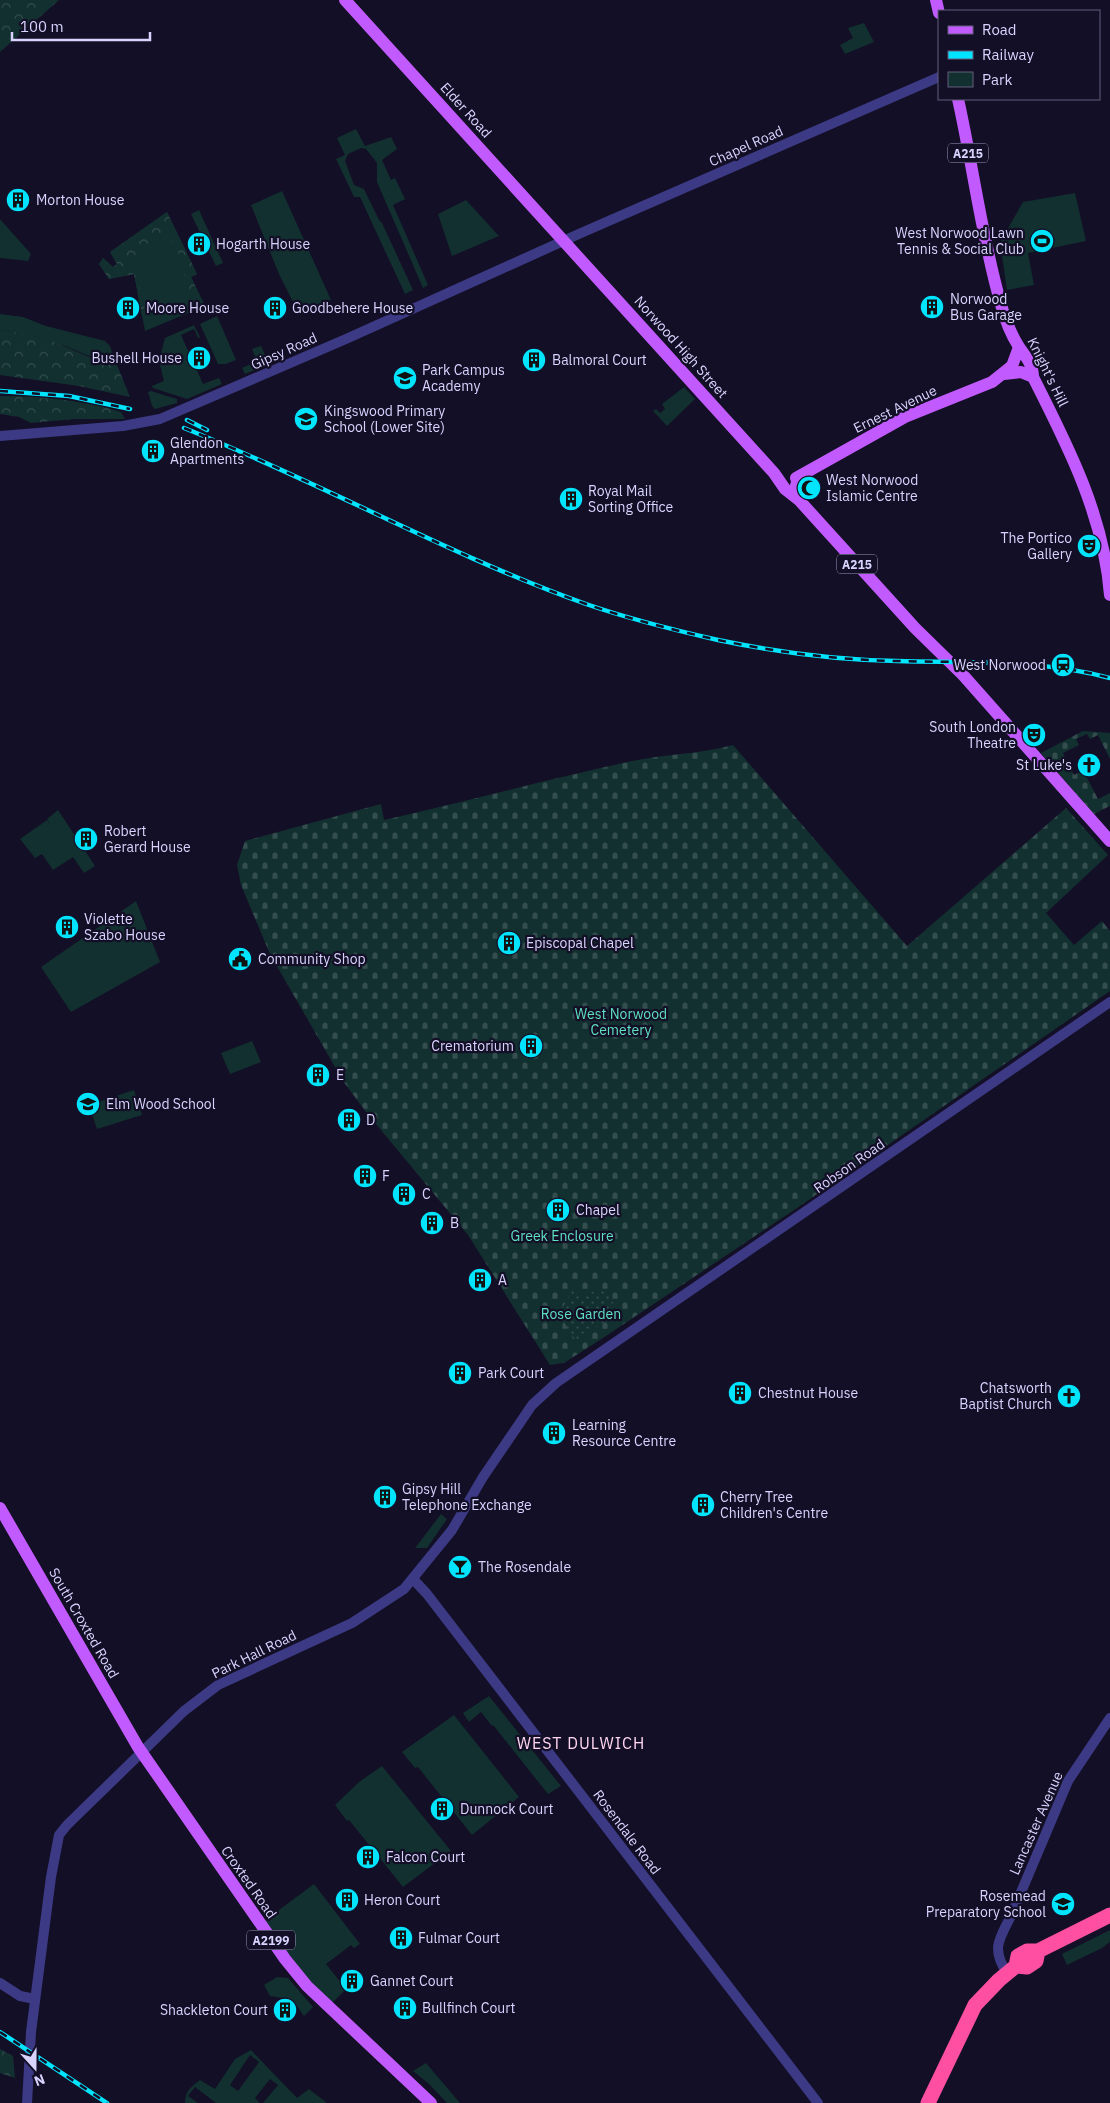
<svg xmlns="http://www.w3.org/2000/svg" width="1110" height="2103" viewBox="0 0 1110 2103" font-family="'IBM Plex Sans',sans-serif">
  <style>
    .green { fill: #12302f; fill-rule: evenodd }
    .forest { fill: url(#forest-crowns) }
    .cemetery { fill: url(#cemetery-stones) }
    .garden { fill: url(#garden-dots) }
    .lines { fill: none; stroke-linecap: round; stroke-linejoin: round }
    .minor { stroke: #3d3a85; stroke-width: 10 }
    .major { stroke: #c25bff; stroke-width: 12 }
    .highway { stroke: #ff4fa3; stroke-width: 15 }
    .rail-casing { stroke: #00e5ff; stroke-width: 4.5 }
    .rail { stroke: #130f26; stroke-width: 2.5; stroke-dasharray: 8; stroke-linecap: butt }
    .labels { text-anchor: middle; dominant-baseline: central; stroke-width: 4.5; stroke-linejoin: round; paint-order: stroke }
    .shield { fill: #130f26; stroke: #9e99be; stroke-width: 1 }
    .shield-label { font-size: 12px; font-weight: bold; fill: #d9d4ff }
    .street-label { font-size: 14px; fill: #d9d4ff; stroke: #130f26 }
    .poi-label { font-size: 14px; fill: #d9d4ff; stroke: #130f26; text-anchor: start }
    .park-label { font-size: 14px; fill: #5fe0c0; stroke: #130f26 }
    .quarter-label { font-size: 16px; letter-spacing: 1px; fill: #ffd6f0; stroke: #130f26 }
  </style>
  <defs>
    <pattern id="forest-crowns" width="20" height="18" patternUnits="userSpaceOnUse" patternTransform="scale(1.25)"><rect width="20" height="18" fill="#12302f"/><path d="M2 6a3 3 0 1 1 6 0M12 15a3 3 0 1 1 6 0" fill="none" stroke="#344d4e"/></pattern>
    <pattern id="cemetery-stones" width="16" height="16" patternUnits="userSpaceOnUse" patternTransform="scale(1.25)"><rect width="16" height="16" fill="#12302f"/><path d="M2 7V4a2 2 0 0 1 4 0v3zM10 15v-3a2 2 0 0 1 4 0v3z" fill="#344d4e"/></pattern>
    <pattern id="garden-dots" width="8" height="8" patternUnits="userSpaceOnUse" patternTransform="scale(1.25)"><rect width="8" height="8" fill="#12302f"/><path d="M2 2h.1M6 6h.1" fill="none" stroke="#344d4e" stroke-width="1.8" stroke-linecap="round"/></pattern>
  </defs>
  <rect width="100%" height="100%" fill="#130f26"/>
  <path class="green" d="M864,23L874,42L845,54L840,45L853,38L848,28Z
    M356,129L365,146L391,137L397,149L382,160L391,180L395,178L405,199L393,205L428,285L423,288L377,182V163L366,149L361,148L348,154L345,161L354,185L364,189L379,220L382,223L413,290L405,294L360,197H354L336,159L345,155L337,138Z
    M282,191L331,300L299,314L279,274L251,205Z
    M1075,193L1086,241L1028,253L1034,285L1007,290L1000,242L1023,202Z
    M466,200L499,236L452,256L438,214Z
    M199,210L223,263L216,266L191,214Z
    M167,212L197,274L191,277L205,306L145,331L134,274L109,279L99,264L103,258L113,267L117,264L110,252Z
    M0,219L31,254L28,261L0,258Z
    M0,314L23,317L46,326L105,341L110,346L117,365C91,359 74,348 50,341C34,335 17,333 0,330Z
    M217,316L236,360L226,364H218L200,324Z
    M194,325L200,337L198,338L194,329L181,335L203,384L219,378L222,384L187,399L153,388L152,386L164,381L159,361L165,338Z
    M261,346L269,364L245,374L242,368L257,361L252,349Z
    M684,387L695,399L667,426L653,411L656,409L660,413L665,409L662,404Z
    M151,391L177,399V403L155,409L152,406L148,392Z
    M58,810L95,866L84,873L73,857L53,870L42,854L35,858L20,839L47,820L51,826L47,819Z
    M136,901L160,962L71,1012L41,967Z
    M252,1041L261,1062L230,1074L221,1053Z
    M134,1090L142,1115L97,1129L89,1105Z
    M441,1514L447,1519L427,1548H415Z
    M489,1696L561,1786L548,1794L493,1725L492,1726L481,1712L469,1722L463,1713Z
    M454,1715L519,1797L472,1835L418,1767L415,1768L402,1752Z
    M382,1766L451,1851L403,1887L349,1820L347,1821L335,1805L359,1782Z
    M314,1884L360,1944L354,1948L351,1945L326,1964L346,1989L331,2004L260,1924Z
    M1110,1930V1942L1102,1948L1067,1965L1062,1954Z
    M277,1977L288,1978L313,2007L304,2016L294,2002L291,2003L283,1998L270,1996L264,1985Z
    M251,2050L297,2098L309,2089L327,2103H263L278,2085L270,2079L255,2098L260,2103H216L195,2087L188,2096L198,2103H185C185,2091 191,2087 200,2080L215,2089L235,2059ZM250,2055L259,2062L238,2091L230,2085Z
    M426,2063L460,2103H447L429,2084L413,2071Z"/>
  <path class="forest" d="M0,0H59L0,52Z
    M167,212L197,274L191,277L205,306L188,314L184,307C195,288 185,281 180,262C178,257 178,250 176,246C172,241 169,238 167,233L163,236L157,235L152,242L144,245V251L129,262L136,271L141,292L146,299L142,316L134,274L109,279L99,264L103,258L113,267L117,264L110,252Z
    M0,330L26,334L52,341L96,360L117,365L130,397L79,386L0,375Z
    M0,396C40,396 83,400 121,412L125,419H74L31,423L19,417L0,414Z
    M0,2049L13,2056L15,2078L0,2073Z"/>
  <path class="cemetery" d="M1083,731L1110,733V759L1098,735L1090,739L1087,734L1076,739L1079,745L1063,753L1074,775L1083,770L1098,799L1110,793V806L1094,814L1041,753Z
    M733,745L907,946L1066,808L1108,855L1046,913L1074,945L1102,921L1110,931V991L797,1208L606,1336L564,1363L550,1365L468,1235L366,1112L343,1081L270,954L241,885L237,865L245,841L381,804L384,820C467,801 549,779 632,761C666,754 700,754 733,745Z"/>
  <path class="garden" d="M605,1290L619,1312L576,1341L559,1314L572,1291L586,1295L592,1292Z"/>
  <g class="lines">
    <path class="minor" d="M0,436L123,426L160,419L346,339L581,233L939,77
      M413,1579L427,1594L818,2103
      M1007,1973C991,1949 999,1939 1011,1916L1068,1781L1110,1718
      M0,1983L20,1996L35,1999
      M27,2103L31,2032L51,1877L59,1835L67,1825L184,1711L218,1685L352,1623L404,1589L452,1530L483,1477L532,1405L556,1383L1110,1002"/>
    <path class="major" d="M345,0L774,473L785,489L799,500
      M936,0L939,13
      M958,99C973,166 981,234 1000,301C1004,316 1010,333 1019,347C1025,356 1033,364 1033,377C1068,446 1104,516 1110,595
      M1004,374L1021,372L1033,377
      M802,475C795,484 793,490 799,500L915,628L963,675L1110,841
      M796,478L905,417L992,382L1012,366L1019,347
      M0,1508L138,1747L285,1959L307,1986L431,2103"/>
    <path class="highway" d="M1016,1966L1027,1967L1036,1961L1038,1951
      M928,2103L975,2005L999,1980L1016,1966L1018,1956L1027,1951H1038L1110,1915"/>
    <g class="rail-casing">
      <path id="rail" d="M0,391L69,396L130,409
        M187,420L207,430
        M184,428C320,482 448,555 586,604C629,619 674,630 718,640C776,652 837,660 897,661C969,663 1040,659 1110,678
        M0,2032L107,2103"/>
    </g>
    <use href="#rail" class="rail"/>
  </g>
  <defs>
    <g id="building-disc" transform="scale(1.25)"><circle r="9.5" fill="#00e5ff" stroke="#130f26"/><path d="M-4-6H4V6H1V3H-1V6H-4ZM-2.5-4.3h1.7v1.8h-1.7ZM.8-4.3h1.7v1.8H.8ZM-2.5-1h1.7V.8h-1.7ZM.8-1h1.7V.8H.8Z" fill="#111"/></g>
    <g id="stadium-disc" transform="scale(1.25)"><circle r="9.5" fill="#00e5ff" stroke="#130f26"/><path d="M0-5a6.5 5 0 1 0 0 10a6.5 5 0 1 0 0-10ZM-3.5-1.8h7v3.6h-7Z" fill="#111"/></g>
    <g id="school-disc" transform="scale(1.25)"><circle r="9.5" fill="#00e5ff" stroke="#130f26"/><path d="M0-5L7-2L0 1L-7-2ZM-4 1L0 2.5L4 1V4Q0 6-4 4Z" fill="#111"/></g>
    <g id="mosque-disc" transform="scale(1.25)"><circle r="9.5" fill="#00e5ff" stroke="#130f26"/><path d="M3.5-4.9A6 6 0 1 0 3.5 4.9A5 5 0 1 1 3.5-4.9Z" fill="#111"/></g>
    <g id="theatre-disc" transform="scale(1.25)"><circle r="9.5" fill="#00e5ff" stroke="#130f26"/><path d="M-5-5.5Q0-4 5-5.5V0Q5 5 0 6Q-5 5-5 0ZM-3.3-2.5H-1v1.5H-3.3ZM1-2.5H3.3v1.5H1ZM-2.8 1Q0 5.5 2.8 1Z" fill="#111"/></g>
    <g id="station-disc" transform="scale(1.25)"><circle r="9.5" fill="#00e5ff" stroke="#130f26"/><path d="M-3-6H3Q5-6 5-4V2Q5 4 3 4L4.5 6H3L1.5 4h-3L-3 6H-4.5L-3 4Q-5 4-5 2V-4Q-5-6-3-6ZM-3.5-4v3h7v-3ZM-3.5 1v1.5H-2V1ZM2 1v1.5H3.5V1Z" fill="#111"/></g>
    <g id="church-disc" transform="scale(1.25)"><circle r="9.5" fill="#00e5ff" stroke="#130f26"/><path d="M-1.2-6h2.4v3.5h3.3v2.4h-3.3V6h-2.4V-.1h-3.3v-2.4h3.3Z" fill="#111"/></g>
    <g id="civic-disc" transform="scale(1.25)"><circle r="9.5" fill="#00e5ff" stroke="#130f26"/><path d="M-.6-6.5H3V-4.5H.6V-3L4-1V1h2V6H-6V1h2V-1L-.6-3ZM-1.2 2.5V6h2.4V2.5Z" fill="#111"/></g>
    <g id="bar-disc" transform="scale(1.25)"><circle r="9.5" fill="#00e5ff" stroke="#130f26"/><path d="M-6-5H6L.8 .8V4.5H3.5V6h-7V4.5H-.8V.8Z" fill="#111"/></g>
  </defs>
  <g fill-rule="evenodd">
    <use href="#building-disc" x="18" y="200"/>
    <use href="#stadium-disc" x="1042" y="241"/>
    <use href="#building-disc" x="199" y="244"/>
    <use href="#building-disc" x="932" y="307"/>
    <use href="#building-disc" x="128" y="308"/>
    <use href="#building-disc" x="275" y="308"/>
    <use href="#building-disc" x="199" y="358"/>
    <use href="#building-disc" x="534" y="360"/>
    <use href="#school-disc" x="405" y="378"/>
    <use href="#school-disc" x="306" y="419"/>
    <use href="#building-disc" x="153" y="451"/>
    <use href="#mosque-disc" x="809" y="488"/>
    <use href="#building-disc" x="571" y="499"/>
    <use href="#theatre-disc" x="1089" y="546"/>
    <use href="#station-disc" x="1063" y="665"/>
    <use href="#theatre-disc" x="1034" y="735"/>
    <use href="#church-disc" x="1089" y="765"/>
    <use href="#building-disc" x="86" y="839"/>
    <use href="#building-disc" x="67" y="927"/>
    <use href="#building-disc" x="509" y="943"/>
    <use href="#civic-disc" x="240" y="959"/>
    <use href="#building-disc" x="531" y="1046"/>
    <use href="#building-disc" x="318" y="1075"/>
    <use href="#school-disc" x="88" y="1104"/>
    <use href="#building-disc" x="349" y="1120"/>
    <use href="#building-disc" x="365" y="1176"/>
    <use href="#building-disc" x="404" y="1194"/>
    <use href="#building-disc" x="558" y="1210"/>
    <use href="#building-disc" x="432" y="1223"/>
    <use href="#building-disc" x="480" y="1280"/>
    <use href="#building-disc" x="460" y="1373"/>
    <use href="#building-disc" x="740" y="1393"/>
    <use href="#church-disc" x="1069" y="1396"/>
    <use href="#building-disc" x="554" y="1433"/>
    <use href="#building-disc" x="385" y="1497"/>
    <use href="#building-disc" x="703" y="1505"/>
    <use href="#bar-disc" x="460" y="1567"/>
    <use href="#building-disc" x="442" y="1809"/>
    <use href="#building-disc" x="368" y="1857"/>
    <use href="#building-disc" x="347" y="1900"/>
    <use href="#school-disc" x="1063" y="1904"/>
    <use href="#building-disc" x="401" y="1938"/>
    <use href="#building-disc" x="352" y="1981"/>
    <use href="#building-disc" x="405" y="2008"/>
    <use href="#building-disc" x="285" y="2010"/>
  </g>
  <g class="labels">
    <g class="shield">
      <rect x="948" y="143.5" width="40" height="19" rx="4"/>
      <rect x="837" y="554.5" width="40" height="19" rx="4"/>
      <rect x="247" y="1930.5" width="48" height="19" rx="4"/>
    </g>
    <g class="shield-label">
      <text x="968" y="153">A215</text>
      <text x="857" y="564">A215</text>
      <text x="271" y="1940">A2199</text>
    </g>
    <g class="street-label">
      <text transform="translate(466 110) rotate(48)">Elder Road</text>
      <text transform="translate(746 146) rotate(-24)">Chapel Road</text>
      <text transform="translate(681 347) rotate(48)">Norwood High Street</text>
      <text transform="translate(284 351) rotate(-24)">Gipsy Road</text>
      <text transform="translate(1048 372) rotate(64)">Knight's Hill</text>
      <text transform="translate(895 409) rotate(-26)">Ernest Avenue</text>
      <text transform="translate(849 1166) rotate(-35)">Robson Road</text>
      <text transform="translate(84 1623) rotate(60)">South Croxted Road</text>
      <text transform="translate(254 1654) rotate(-26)">Park Hall Road</text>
      <text transform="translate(1036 1823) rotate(-66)">Lancaster Avenue</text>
      <text transform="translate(627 1832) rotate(53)">Rosendale Road</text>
      <text transform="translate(249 1882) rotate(55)">Croxted Road</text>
    </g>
    <g class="poi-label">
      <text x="36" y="200">Morton House</text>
      <text x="1024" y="233" text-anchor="end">West Norwood Lawn<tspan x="1024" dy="16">Tennis &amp; Social Club</tspan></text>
      <text x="216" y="244">Hogarth House</text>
      <text x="950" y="299">Norwood<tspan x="950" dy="16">Bus Garage</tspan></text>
      <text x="146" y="308">Moore House</text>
      <text x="292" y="308">Goodbehere House</text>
      <text x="182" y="358" text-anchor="end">Bushell House</text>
      <text x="552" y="360">Balmoral Court</text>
      <text x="422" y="370">Park Campus<tspan x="422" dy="16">Academy</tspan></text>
      <text x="324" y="411">Kingswood Primary<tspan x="324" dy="16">School (Lower Site)</tspan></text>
      <text x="170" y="443">Glendon<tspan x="170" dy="16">Apartments</tspan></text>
      <text x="826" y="480">West Norwood<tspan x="826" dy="16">Islamic Centre</tspan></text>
      <text x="588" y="491">Royal Mail<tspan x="588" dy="16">Sorting Office</tspan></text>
      <text x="1072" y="538" text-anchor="end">The Portico<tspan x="1072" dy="16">Gallery</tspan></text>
      <text x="1046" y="665" text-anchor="end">West Norwood</text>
      <text x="1016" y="727" text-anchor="end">South London<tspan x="1016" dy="16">Theatre</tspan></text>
      <text x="1072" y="765" text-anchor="end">St Luke's</text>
      <text x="104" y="831">Robert<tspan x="104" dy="16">Gerard House</tspan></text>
      <text x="84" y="919">Violette<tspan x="84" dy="16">Szabo House</tspan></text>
      <text x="526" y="943">Episcopal Chapel</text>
      <text x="258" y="959">Community Shop</text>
      <text x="514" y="1046" text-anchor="end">Crematorium</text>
      <text x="336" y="1075">E</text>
      <text x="106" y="1104">Elm Wood School</text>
      <text x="366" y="1120">D</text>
      <text x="382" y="1176">F</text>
      <text x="422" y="1194">C</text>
      <text x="576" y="1210">Chapel</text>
      <text x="450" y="1223">B</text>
      <text x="498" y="1280">A</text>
      <text x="478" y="1373">Park Court</text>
      <text x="1052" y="1388" text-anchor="end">Chatsworth<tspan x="1052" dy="16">Baptist Church</tspan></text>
      <text x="758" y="1393">Chestnut House</text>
      <text x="572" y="1425">Learning<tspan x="572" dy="16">Resource Centre</tspan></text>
      <text x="402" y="1489">Gipsy Hill<tspan x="402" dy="16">Telephone Exchange</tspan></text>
      <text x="720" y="1497">Cherry Tree<tspan x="720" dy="16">Children's Centre</tspan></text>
      <text x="478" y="1567">The Rosendale</text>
      <text x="460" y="1809">Dunnock Court</text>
      <text x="386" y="1857">Falcon Court</text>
      <text x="1046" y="1896" text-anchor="end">Rosemead<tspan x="1046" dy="16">Preparatory School</tspan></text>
      <text x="364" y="1900">Heron Court</text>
      <text x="418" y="1938">Fulmar Court</text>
      <text x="370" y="1981">Gannet Court</text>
      <text x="422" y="2008">Bullfinch Court</text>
      <text x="268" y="2010" text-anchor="end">Shackleton Court</text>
    </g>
    <g class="park-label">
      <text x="621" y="1014">West Norwood<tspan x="621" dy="16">Cemetery</tspan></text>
      <text x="562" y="1236">Greek Enclosure</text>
      <text x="581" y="1314">Rose Garden</text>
    </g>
    <g class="quarter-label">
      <text x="581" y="1743">WEST DULWICH</text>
    </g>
  </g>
  <rect x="938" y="10" width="162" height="90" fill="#130f26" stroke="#625e7d"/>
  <rect x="948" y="26" width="25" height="8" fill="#c25bff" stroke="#625e7d"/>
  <text x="982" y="35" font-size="15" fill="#d9d4ff">Road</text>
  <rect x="948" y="51" width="25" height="8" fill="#00e5ff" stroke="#625e7d"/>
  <text x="982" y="60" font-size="15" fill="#d9d4ff">Railway</text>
  <rect x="948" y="72" width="25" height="15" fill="#12302f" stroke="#625e7d"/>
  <text x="982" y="85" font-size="15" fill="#d9d4ff">Park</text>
  <g transform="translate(35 2068) rotate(159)" stroke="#130f26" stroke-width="4" paint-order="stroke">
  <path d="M0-4L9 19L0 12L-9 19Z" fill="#d9d4ff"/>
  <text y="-8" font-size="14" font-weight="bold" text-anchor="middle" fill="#d9d4ff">N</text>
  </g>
  <path d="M12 32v8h138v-8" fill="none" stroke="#d9d4ff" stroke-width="2.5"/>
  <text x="20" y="32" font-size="15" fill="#d9d4ff" stroke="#130f26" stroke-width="4" paint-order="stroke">100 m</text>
</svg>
